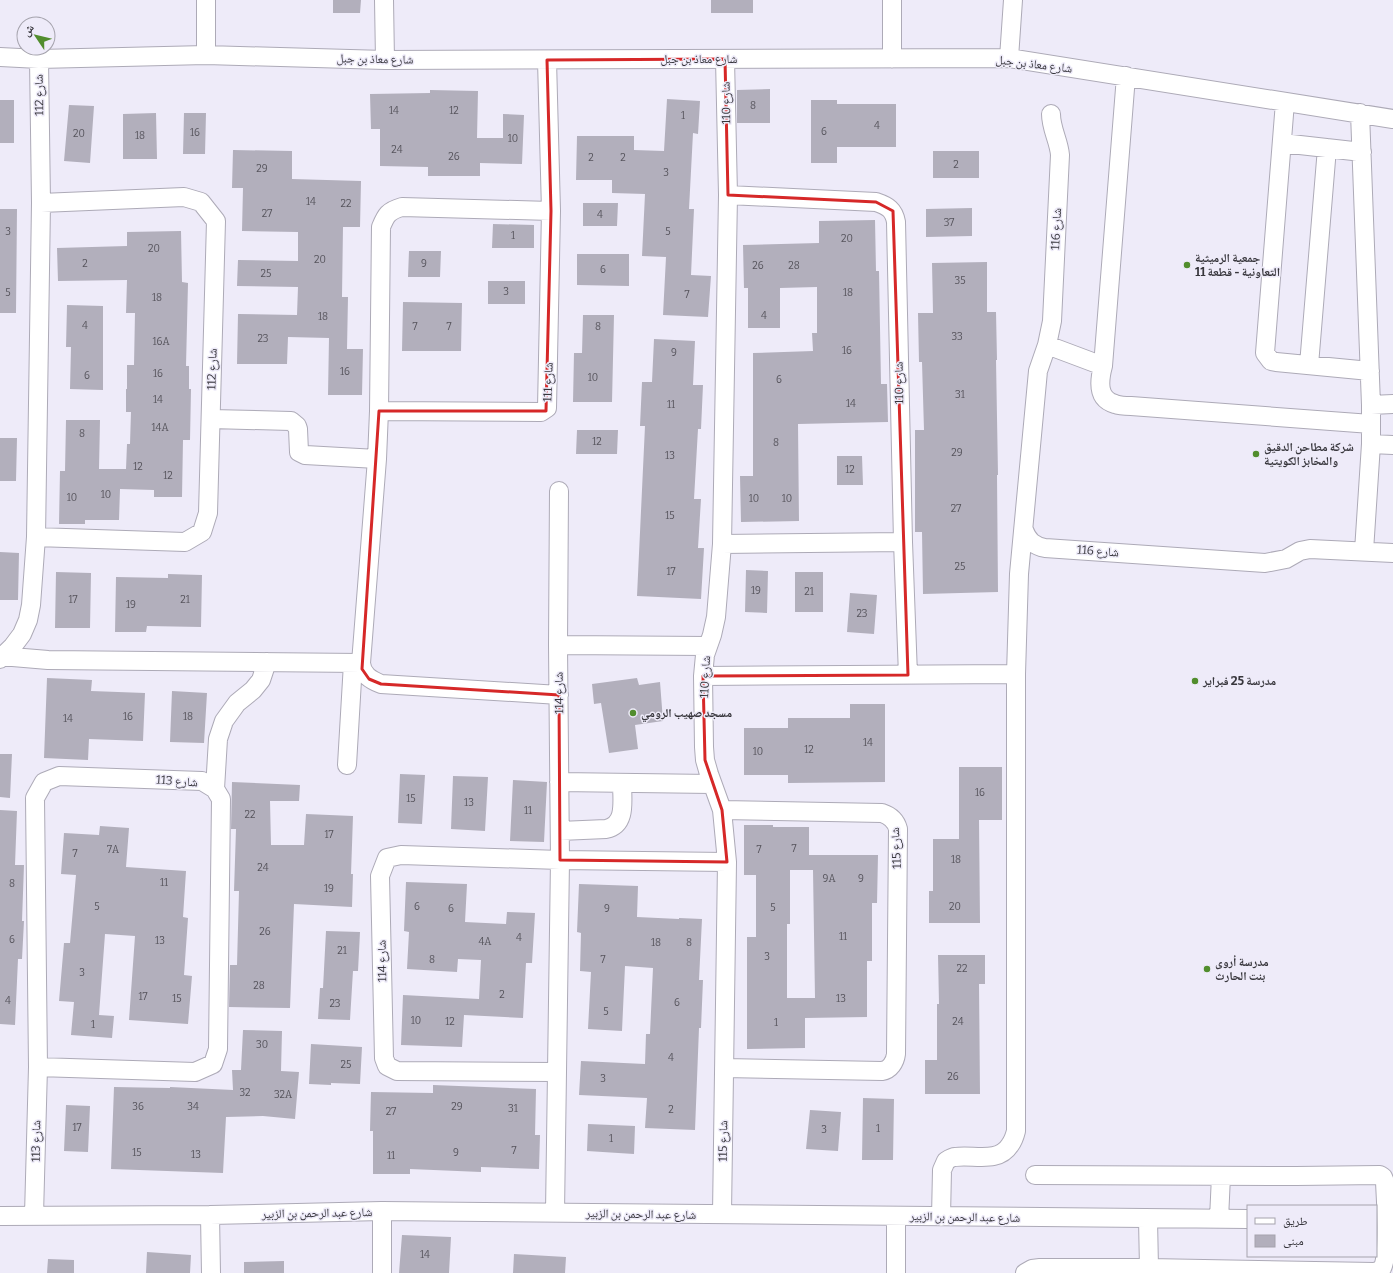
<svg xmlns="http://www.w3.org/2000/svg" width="1393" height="1273" viewBox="0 0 1393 1273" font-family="Bitter,'Noto Naskh Arabic',serif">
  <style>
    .building { fill: #b2afbc; fill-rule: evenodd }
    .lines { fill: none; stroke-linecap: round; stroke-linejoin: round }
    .minor-casing { stroke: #adaab7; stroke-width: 20 }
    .minor { stroke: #fff; stroke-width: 18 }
    .marked { fill: none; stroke: #d62828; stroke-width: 3; stroke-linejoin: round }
    .poi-dot { fill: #518d2d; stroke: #eeebf9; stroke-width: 1.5 }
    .labels { text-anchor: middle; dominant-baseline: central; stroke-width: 3; stroke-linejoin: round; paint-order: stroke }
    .number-label { font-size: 10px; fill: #56545c }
    .street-label { font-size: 12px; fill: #37363c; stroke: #eeebf9 }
    .poi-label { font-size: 12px; font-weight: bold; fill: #37363c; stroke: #eeebf9; text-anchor: start }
  </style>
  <rect width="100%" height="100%" fill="#eeebf9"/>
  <path class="building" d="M333,0H361L360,13H333Z
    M711,0H753V13H711Z
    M770,89V123H737V90Z
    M430,90L478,91L477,138H503V114L524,115L522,164L480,163V176H428V167L380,166V129H371L370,94L430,93Z
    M667,99L700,101L698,134L693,133L689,209H694L691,275L711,276L708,317L663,315L666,257L642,256L645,194L612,193V180H576L577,136H634V150L664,151Z
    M0,100H14V143H0Z
    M811,100H837V104H896V147H837V163H811Z
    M69,105L94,106L90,163L64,161Z
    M156,113L157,159H123V114Z
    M184,113H206L205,154H183Z
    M233,150L292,151V179L361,181L360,227H343L342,297H348L347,349H363L362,395H328L329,338L288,337L287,364H237L238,314L297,315L298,287L237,286L238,260L298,261V232L242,231L243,188H232Z
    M933,151H979V178H933Z
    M583,203H618L617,226H583Z
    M972,208V236L926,237V209Z
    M0,209H17L16,313H0Z
    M875,220L876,271H879L881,384H887L888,422L798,424L799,521L741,522L740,476H753V353L813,351L812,333H817V287L780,288V328H748V288H744L743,245L819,243V221Z
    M493,224L534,225V248H492Z
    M181,231L182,282L188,283L186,366H189V389H191L190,440H183L182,497H154V490L120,489L119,520H85V524H59L60,471H65L66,420H100L99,469H126L127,444H130L131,412H126V389H127V365H134L135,313H126L127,280L58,281L57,248L127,246V232Z
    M409,251H441L440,277H408Z
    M577,254H629V286L577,285Z
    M987,262V312H996L997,360H996L998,475H997L998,592L923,594L922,532H915V430H924L922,362H919L918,313H933L932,263Z
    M488,281H525V304H488Z
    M403,302L462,303L461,351H402Z
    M67,305L103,306V390L70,389L71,347H66Z
    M583,315H614L612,402H573L574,353H582Z
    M654,339L695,341L693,385H703L701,429H698L694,499H701L698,548H704L701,599L637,596L645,426H640L642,382H652Z
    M577,430H618L617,454H576Z
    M0,438H17L16,481H0Z
    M837,456H862L863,485H837Z
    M0,552L19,553L18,600H0Z
    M746,570L768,571L767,613L745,612Z
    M56,572L91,573L90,628H55Z
    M795,572H823V612H795Z
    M168,574L202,575L201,627L147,626L146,632H115L116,577L168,578Z
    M850,593L877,595L874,634L847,632Z
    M47,678L92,680L91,691L145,693L143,741L89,739L88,760L44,758Z
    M637,678L639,685L660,682L663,721L635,725L638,749L609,753L601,703L594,704L592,684Z
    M172,691L207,693L204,743L170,742Z
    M850,704H885V782L788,783V775H744V728H788V718H850Z
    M0,754H12L10,798L0,797Z
    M959,767H1002V820H979L980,923H929V891H933V839H959Z
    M400,774L425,775L422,824L398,823Z
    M453,776L488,777L485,831L451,829Z
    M513,780L547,782L544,842L510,841Z
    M232,782L300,785L299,801H270L271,845H304L306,814L353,816L351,874H353L352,907L294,904L290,1008L229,1007L230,965H237L239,891H234L236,829H231Z
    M0,810L17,811L15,865H24L22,921H24L22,959H18L15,1025L0,1024Z
    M744,825H773V827H809V855H878L877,903H872V961H867V1017L805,1018V1048L747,1049V937H756V875H744ZM790,870H813L815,998H787V924H790Z
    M100,826L129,828L126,867L186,871L183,917L188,918L184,975L192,976L188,1024L129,1020L135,936L105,934L99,1015L114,1016L112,1038L71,1035L74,1002L59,1001L64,943H70L76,875L61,874L64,833L99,835Z
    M406,882L467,884L465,922L506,924L507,912L535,913L532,963H526L523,1018L464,1015L462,1047L401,1045L403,995L479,999L481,960L458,959L457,972L407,969L409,932L404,931Z
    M579,884L638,886L637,917L679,919V918L702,919L699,980H703L701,1028H699L695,1130L645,1128L647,1098L579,1095L581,1061L645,1064L646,1034H650L653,968L625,966L622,1031L588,1029L591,972L580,971L581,933L577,932Z
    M326,931L360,932L358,971H353L350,1020L318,1019L320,988H323Z
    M938,955H985V984H979L980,1094H925V1060H937V1004H939Z
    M243,1030L282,1031L281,1071L299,1072L295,1119L263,1116L226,1117L223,1173L111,1169L114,1087L170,1088V1087L233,1090L232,1070H241Z
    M311,1044L362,1047L360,1084L331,1083V1085L309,1084Z
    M433,1085L536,1089L535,1135H540L539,1169L481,1167V1172L410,1169V1174H373V1131H370L371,1092L433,1093Z
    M863,1098L894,1099L893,1160H862Z
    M66,1105L90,1106L88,1152L64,1151Z
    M810,1110L841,1112L838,1151L806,1149Z
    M588,1124L635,1126L634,1154L587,1151Z
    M402,1235L451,1237L449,1273H399Z
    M147,1252L191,1255L190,1273H146Z
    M514,1254L566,1257L565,1273H513Z
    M48,1259L74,1260V1273H47Z
    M284,1261V1273H244V1262Z"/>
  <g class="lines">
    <g class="minor-casing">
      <path id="minor" d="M384,0L385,60
        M892,0V59
        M206,55V0
        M0,57L39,59L206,55L385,60L1009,58L1393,119
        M1009,58L1013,0
        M1126,76L1103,366C1099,381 1097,399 1115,404C1120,406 1126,406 1131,406L1371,424
        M1285,102L1265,353L1271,361L1276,362L1370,371
        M1360,113L1371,405V444L1364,551
        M1282,143L1362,152
        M728,195L876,202C888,206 894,210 896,222L903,542L908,675
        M551,211L402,207C388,211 386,215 381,227L379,411L377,459L361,663C362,675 371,680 381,684L559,695
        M1047,345L1103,366
        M1309,365L1327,148
        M1371,405L1393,404
        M379,411L541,412L547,408L551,211L547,60
        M211,419L291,421L297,426L298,429L299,452L305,455L377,459
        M1371,444L1393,445
        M1024,530C1028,541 1034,546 1045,548L1265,563L1286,559L1300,551L1310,549L1393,553
        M36,537L185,542L202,532L208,513L216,221L201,202L184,197L41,203
        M722,544L903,542
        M558,645L708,646
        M0,656L48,660L361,663
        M0,659L13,646L22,634L28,620L31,605L36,537L41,203L39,59
        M703,676L1016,674
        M347,765L353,663
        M559,782L712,784
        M215,789L218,739L224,721L237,703L253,690L261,680L267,662
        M722,810L882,813C891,816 896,821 898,829L896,1054C895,1062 890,1070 882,1071L724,1068
        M560,831L606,829C627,825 622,800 622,783
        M556,1072L397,1071L387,1066L384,1058L380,876L387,858L401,855L560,860L727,862
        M555,1213L560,860L558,645L559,491
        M722,1214L727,862L722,810L709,774L705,760L704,747L703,676L705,655L712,635L716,617L722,544L728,195L725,59
        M34,1215L38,1067L35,798L44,782L59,776L202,781L215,789L221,799L218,1049L213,1064L195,1072L38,1067
        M210,1215L211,1273
        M0,1216L210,1215L382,1211L1248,1219
        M941,1217L942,1170L946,1161C949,1159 952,1157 955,1157C973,1154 998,1164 1010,1145C1013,1141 1015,1135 1016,1131V674L1019,574L1038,371L1047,345L1052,321L1060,155C1059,141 1051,129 1051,114
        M1148,1219L1149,1268
        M1219,1219L1221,1176
        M382,1273V1211
        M896,1273V1216
        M1025,1273L1032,1269L1040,1268H1149L1374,1272C1377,1271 1380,1271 1382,1268C1389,1258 1386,1197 1385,1182L1383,1177L1380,1175L1296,1176L1035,1175"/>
    </g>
    <use href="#minor" class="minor"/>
  </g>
  <path class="marked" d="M725,59L728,195L876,202L893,211L908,675L703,676L705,760L722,810L727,862L560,860L559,695L381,684L369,679L362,669L379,411H546L551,211L547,60Z"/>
  <g class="poi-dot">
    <circle cx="1187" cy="265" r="4"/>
    <circle cx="1256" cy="454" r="4"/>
    <circle cx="1195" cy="681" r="4"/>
    <circle cx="633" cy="713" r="4"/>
    <circle cx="1207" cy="969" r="4"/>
  </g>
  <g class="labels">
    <g class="number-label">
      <text x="753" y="106">8</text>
      <text x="394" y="111">14</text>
      <text x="454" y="111">12</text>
      <text x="683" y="116">1</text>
      <text x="877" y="126">4</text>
      <text x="824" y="132">6</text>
      <text x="195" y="133">16</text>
      <text x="79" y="134">20</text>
      <text x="140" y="136">18</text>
      <text x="513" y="139">10</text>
      <text x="397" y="150">24</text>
      <text x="454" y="157">26</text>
      <text x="591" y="158">2</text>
      <text x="623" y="158">2</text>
      <text x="956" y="165">2</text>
      <text x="262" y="169">29</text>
      <text x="666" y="173">3</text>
      <text x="311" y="202">14</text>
      <text x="346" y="204">22</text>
      <text x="267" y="214">27</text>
      <text x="600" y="215">4</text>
      <text x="949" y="223">37</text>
      <text x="8" y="232">3</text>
      <text x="668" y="232">5</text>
      <text x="513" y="236">1</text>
      <text x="847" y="239">20</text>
      <text x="154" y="249">20</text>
      <text x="320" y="260">20</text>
      <text x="85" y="264">2</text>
      <text x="424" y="264">9</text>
      <text x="758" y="266">26</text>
      <text x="794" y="266">28</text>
      <text x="603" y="270">6</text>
      <text x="266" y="274">25</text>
      <text x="960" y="281">35</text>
      <text x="506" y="292">3</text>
      <text x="8" y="293">5</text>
      <text x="848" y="293">18</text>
      <text x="687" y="295">7</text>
      <text x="157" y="298">18</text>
      <text x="764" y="316">4</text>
      <text x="323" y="317">18</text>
      <text x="85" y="326">4</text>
      <text x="415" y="327">7</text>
      <text x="449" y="327">7</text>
      <text x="598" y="327">8</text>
      <text x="957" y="337">33</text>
      <text x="263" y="339">23</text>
      <text x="161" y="342">16A</text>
      <text x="847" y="351">16</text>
      <text x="674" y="353">9</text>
      <text x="345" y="372">16</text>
      <text x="158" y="374">16</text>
      <text x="87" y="376">6</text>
      <text x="593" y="378">10</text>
      <text x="779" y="380">6</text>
      <text x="960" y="395">31</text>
      <text x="158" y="400">14</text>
      <text x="851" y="404">14</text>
      <text x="671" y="405">11</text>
      <text x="160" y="428">14A</text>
      <text x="82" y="434">8</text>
      <text x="597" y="442">12</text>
      <text x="776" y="443">8</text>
      <text x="957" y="453">29</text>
      <text x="670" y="456">13</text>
      <text x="138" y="467">12</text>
      <text x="850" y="470">12</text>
      <text x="168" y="476">12</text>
      <text x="106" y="495">10</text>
      <text x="72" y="498">10</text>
      <text x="754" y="499">10</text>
      <text x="787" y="499">10</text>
      <text x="956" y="509">27</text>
      <text x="670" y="516">15</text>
      <text x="960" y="567">25</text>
      <text x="671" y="572">17</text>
      <text x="756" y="591">19</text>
      <text x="809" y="592">21</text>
      <text x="73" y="600">17</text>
      <text x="185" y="600">21</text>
      <text x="131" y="605">19</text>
      <text x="862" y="614">23</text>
      <text x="128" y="717">16</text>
      <text x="188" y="717">18</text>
      <text x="68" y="719">14</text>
      <text x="868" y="743">14</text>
      <text x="809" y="750">12</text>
      <text x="758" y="752">10</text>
      <text x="980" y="793">16</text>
      <text x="411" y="799">15</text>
      <text x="469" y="803">13</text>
      <text x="528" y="811">11</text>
      <text x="250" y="815">22</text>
      <text x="329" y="835">17</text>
      <text x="794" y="849">7</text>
      <text x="113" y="850">7A</text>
      <text x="759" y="850">7</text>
      <text x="75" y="854">7</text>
      <text x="956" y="860">18</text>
      <text x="263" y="868">24</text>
      <text x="829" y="879">9A</text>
      <text x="861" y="879">9</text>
      <text x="164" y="883">11</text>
      <text x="12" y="884">8</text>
      <text x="329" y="889">19</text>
      <text x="97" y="907">5</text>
      <text x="417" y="907">6</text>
      <text x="955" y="907">20</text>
      <text x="773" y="908">5</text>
      <text x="451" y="909">6</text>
      <text x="607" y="909">9</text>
      <text x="265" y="932">26</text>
      <text x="843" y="937">11</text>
      <text x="519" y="938">4</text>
      <text x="12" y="940">6</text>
      <text x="160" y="941">13</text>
      <text x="485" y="942">4A</text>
      <text x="656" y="943">18</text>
      <text x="689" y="943">8</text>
      <text x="342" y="951">21</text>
      <text x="767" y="957">3</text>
      <text x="432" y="960">8</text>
      <text x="603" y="960">7</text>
      <text x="962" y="969">22</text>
      <text x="82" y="973">3</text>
      <text x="259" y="986">28</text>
      <text x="502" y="995">2</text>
      <text x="143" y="997">17</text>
      <text x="177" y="999">15</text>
      <text x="841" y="999">13</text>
      <text x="8" y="1001">4</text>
      <text x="677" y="1003">6</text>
      <text x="335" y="1004">23</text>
      <text x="606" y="1012">5</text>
      <text x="416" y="1021">10</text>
      <text x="450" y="1022">12</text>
      <text x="958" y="1022">24</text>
      <text x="776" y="1023">1</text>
      <text x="93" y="1025">1</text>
      <text x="262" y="1045">30</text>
      <text x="671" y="1058">4</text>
      <text x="346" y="1065">25</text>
      <text x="953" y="1077">26</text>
      <text x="603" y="1079">3</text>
      <text x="245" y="1093">32</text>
      <text x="283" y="1095">32A</text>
      <text x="138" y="1107">36</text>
      <text x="193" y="1107">34</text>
      <text x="457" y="1107">29</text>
      <text x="513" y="1109">31</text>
      <text x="671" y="1110">2</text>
      <text x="391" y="1112">27</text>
      <text x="77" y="1128">17</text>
      <text x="878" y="1129">1</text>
      <text x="824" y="1130">3</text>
      <text x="611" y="1139">1</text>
      <text x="514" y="1151">7</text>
      <text x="137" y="1153">15</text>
      <text x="456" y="1153">9</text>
      <text x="196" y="1155">13</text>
      <text x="391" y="1156">11</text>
      <text x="425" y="1255">14</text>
    </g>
    <g class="street-label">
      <text transform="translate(375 59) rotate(1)">شارع معاذ بن جبل</text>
      <text x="699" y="59">شارع معاذ بن جبل</text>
      <text transform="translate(1034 64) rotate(7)">شارع معاذ بن جبل</text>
      <text transform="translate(39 95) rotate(-91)">شارع 112</text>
      <text transform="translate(726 103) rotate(-91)">شارع 110</text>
      <text transform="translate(1056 229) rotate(-87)">شارع 116</text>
      <text transform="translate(212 369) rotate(-88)">شارع 112</text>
      <text transform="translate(548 382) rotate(-88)">شارع 111</text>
      <text transform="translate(899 383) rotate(-91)">شارع 110</text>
      <text transform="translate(1098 551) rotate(4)">شارع 116</text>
      <text transform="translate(705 677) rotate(-87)">شارع 110</text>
      <text transform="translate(559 693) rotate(-91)">شارع 114</text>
      <text transform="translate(177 781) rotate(4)">شارع 113</text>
      <text transform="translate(896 848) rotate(-93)">شارع 115</text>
      <text transform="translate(382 961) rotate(-91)">شارع 114</text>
      <text transform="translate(36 1141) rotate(-89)">شارع 113</text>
      <text transform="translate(723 1141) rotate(-89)">شارع 115</text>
      <text transform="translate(317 1213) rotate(-1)">شارع عبد الرحمن بن الزبير</text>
      <text transform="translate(641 1214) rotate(1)">شارع عبد الرحمن بن الزبير</text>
      <text transform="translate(965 1217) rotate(1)">شارع عبد الرحمن بن الزبير</text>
    </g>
    <g class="poi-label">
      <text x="1195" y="258">جمعية الرميثية<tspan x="1195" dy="14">التعاونية - قطعة 11</tspan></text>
      <text x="1264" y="447">شركة مطاحن الدقيق<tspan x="1264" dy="14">والمخابز الكويتية</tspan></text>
      <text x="1203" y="681">مدرسة 25 فبراير</text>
      <text x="641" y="713">مسجد صهيب الرومي</text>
      <text x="1215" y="962">مدرسة أروى<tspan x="1215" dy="14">بنت الحارث</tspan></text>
    </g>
  </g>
  <rect x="1247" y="1205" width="130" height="52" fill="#eeebf9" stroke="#a5a3ad"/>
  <rect x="1255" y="1218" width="20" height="6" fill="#ffffff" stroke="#a5a3ad"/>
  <text x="1283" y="1225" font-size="12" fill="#37363c">طريق</text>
  <rect x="1255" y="1235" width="20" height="12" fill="#b2afbc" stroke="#a5a3ad"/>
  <text x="1283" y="1245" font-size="12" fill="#37363c">مبنى</text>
  <g transform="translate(36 36) rotate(305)"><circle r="19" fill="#eeebf9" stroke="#a5a3ad"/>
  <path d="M0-3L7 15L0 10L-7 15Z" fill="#518d2d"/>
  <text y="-6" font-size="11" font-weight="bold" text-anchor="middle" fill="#37363c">ش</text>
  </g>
</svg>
